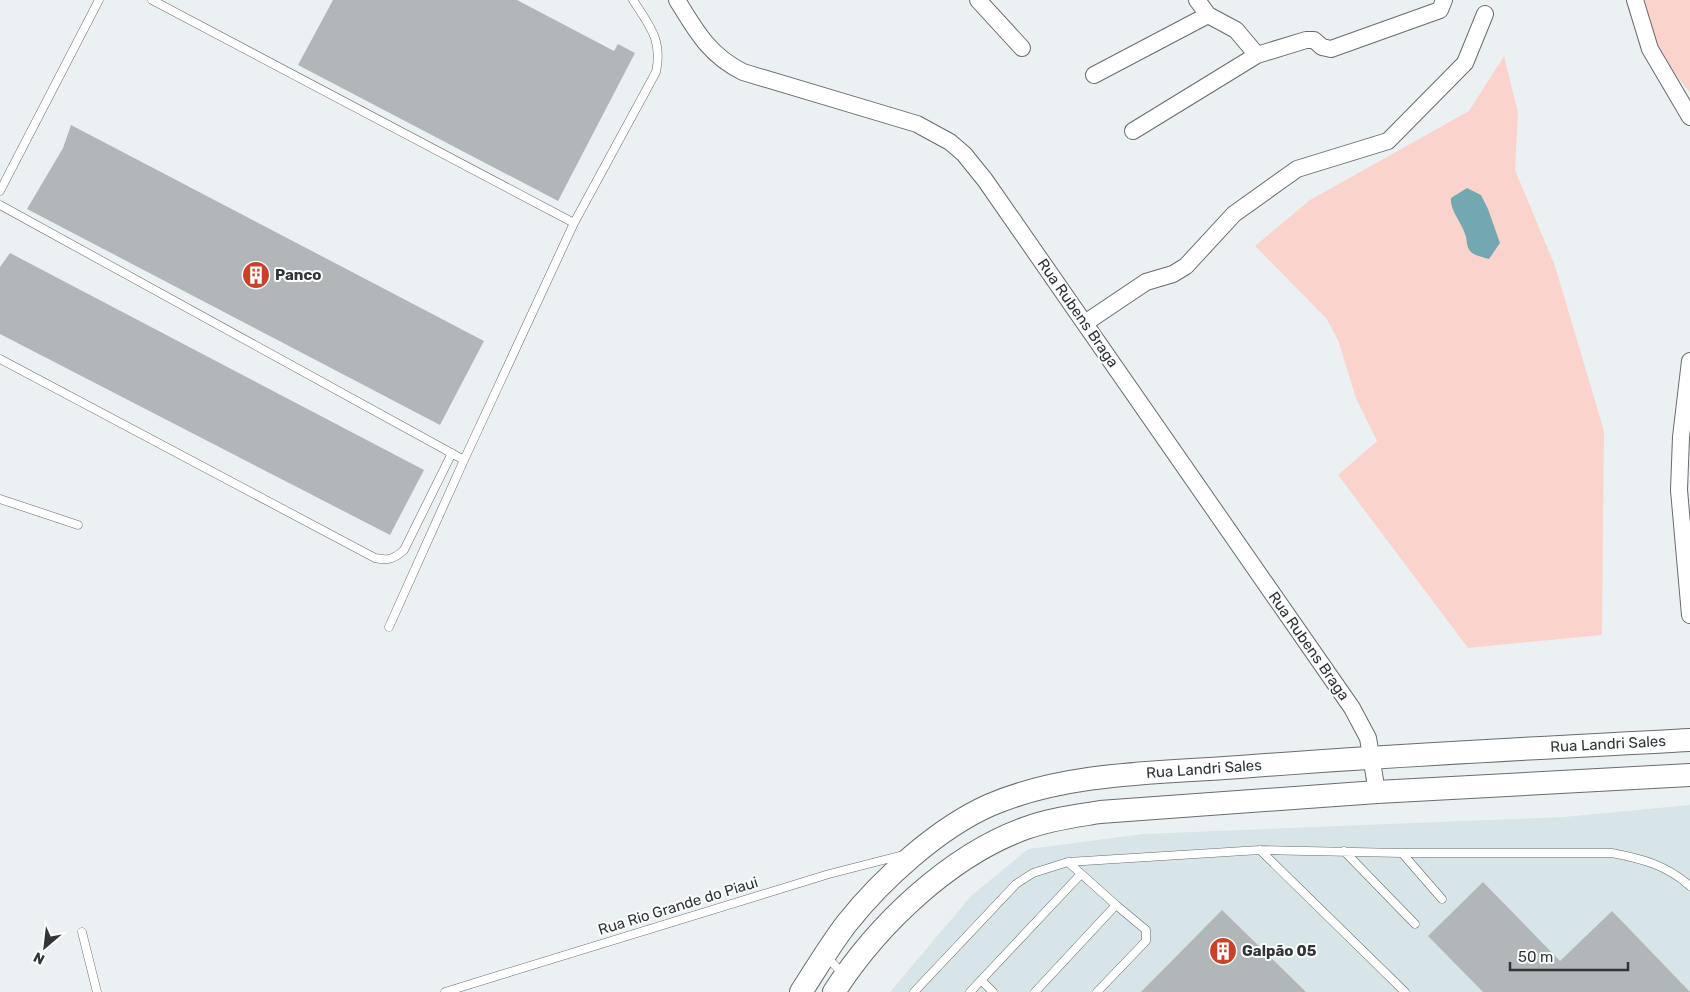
<svg xmlns="http://www.w3.org/2000/svg" width="1690" height="992" viewBox="0 0 1690 992" font-family="Rubik,sans-serif">
  <style>
    .built { fill: #d7e5e9 }
    .green { fill: #fad4cc }
    .water { fill: #73a8b3 }
    .building { fill: #b1b7b8 }
    .lines { fill: none; stroke-linecap: round; stroke-linejoin: round }
    .lane-casing { stroke: #676c6d; stroke-width: 9 }
    .street-casing { stroke: #676c6d; stroke-width: 18 }
    .secondary-casing { stroke: #676c6d; stroke-width: 24 }
    .lane { stroke: #fff; stroke-width: 8 }
    .street { stroke: #fff; stroke-width: 16 }
    .secondary { stroke: #fff; stroke-width: 22 }
    .labels { text-anchor: middle; dominant-baseline: central; stroke-width: 4; stroke-linejoin: round; paint-order: stroke }
    .poi-label { font-size: 15px; font-weight: bold; fill: #323435; stroke: #fbfeff; text-anchor: start }
    .street-label { font-size: 15px; fill: #323435; stroke: #fbfeff }
  </style>
  <rect width="100%" height="100%" fill="#ebf1f3"/>
  <path class="built" d="M1690,805V992H890L971,896L1028,849L1143,834L1563,817Z"/>
  <path class="green" d="M1644,0H1690V92L1660,57Z
    M1504,56L1518,113L1515,170L1555,266L1604,431L1602,635L1468,648L1338,475L1377,441L1356,398L1338,340L1326,318L1255,246L1310,200L1469,111Z"/>
  <path class="water" d="M1467,188L1481,195L1488,209L1500,243L1489,259C1483,257 1475,256 1471,252C1465,246 1468,240 1465,234C1461,221 1450,211 1451,198Z"/>
  <path class="building" d="M333,0H517L614,51L618,44L635,53L558,201L298,65Z
    M71,125L484,341L440,425L27,209L63,148Z
    M10,253L424,470L390,535L0,334V267Z
    M1483,882L1560,961L1612,911L1690,992H1483L1428,936Z
    M1222,910L1306,992H1141Z"/>
  <g class="lines">
    <g class="lane-casing">
      <path id="lane" d="M152,0L574,223
        M0,191L99,0
        M0,205L464,460
        M0,359L375,558C388,561 394,559 404,550L452,453
        M0,499L78,525
        M389,627L464,460L574,223L656,72C663,40 649,25 633,0
        M1260,850L1405,992
        M1344,851L1415,924
        M1402,853L1442,899
        M82,932L97,992
        M826,956L844,975
        M981,980L993,992
        M445,992L829,874L903,855
        M914,992L1016,884L1033,873L1068,862L1260,850L1402,853H1612C1643,859 1666,865 1690,886
        M970,992L1081,874
        M1035,992L1116,905L1068,862
        M1097,992L1146,941V930L1116,905"/>
    </g>
    <g class="street-casing">
      <path id="street" d="M677,0C696,31 709,55 743,72L917,124L950,142L964,154L985,180L1352,708L1368,738L1377,792
        M978,0L1022,48
        M1197,0L1208,15L1236,30L1257,55
        M1635,0L1650,49L1690,117
        M1094,75L1208,15
        M1133,131L1257,55L1306,40H1314L1322,47L1331,49L1440,10L1444,0
        M1085,323L1146,282L1173,274L1186,266L1234,214L1297,169L1388,141L1465,63L1485,14
        M1690,361L1681,437L1679,490L1690,615"/>
    </g>
    <g class="secondary-casing">
      <path id="secondary" d="M801,992C816,969 830,945 847,923C882,879 938,828 990,805C1067,772 1158,773 1240,767C1390,755 1540,748 1690,740
        M834,992C877,925 950,855 1026,828C1050,819 1076,816 1100,812L1377,792L1690,775"/>
    </g>
    <use href="#lane" class="lane"/>
    <use href="#street" class="street"/>
    <use href="#secondary" class="secondary"/>
  </g>
  <defs>
    <g id="building-disc" transform="scale(1.4375)"><circle r="9.5" fill="#cb4028" stroke="#fbfeff"/><path d="M-4-6H4V6H1V3H-1V6H-4ZM-2.5-4.3h1.7v1.8h-1.7ZM.8-4.3h1.7v1.8H.8ZM-2.5-1h1.7V.8h-1.7ZM.8-1h1.7V.8H.8Z" fill="#fff"/></g>
  </defs>
  <g fill-rule="evenodd">
    <use href="#building-disc" x="256" y="275"/>
    <use href="#building-disc" x="1223" y="951"/>
  </g>
  <g class="labels">
    <g class="poi-label">
      <text x="275" y="275">Panco</text>
      <text x="1242" y="951">Galpão 05</text>
    </g>
    <g class="street-label">
      <text transform="translate(1078 313) rotate(55)">Rua Rubens Braga</text>
      <text transform="translate(1309 646) rotate(55)">Rua Rubens Braga</text>
      <text transform="translate(1608 744) rotate(-3)">Rua Landri Sales</text>
      <text transform="translate(1204 769) rotate(-4)">Rua Landri Sales</text>
      <text transform="translate(678 906) rotate(-17)">Rua Rio Grande do Piaui</text>
    </g>
  </g>
  <g transform="translate(45 947) rotate(208)" stroke="#fbfeff" stroke-width="4" paint-order="stroke">
  <path d="M0-4L9 19L0 12L-9 19Z" fill="#323435"/>
  <text y="-8" font-size="14" font-weight="bold" text-anchor="middle" fill="#323435">N</text>
  </g>
  <path d="M1510 962v8h118v-8" fill="none" stroke="#323435" stroke-width="2.5"/>
  <text x="1518" y="962" font-size="15" fill="#323435" stroke="#fbfeff" stroke-width="4" paint-order="stroke">50 m</text>
</svg>
